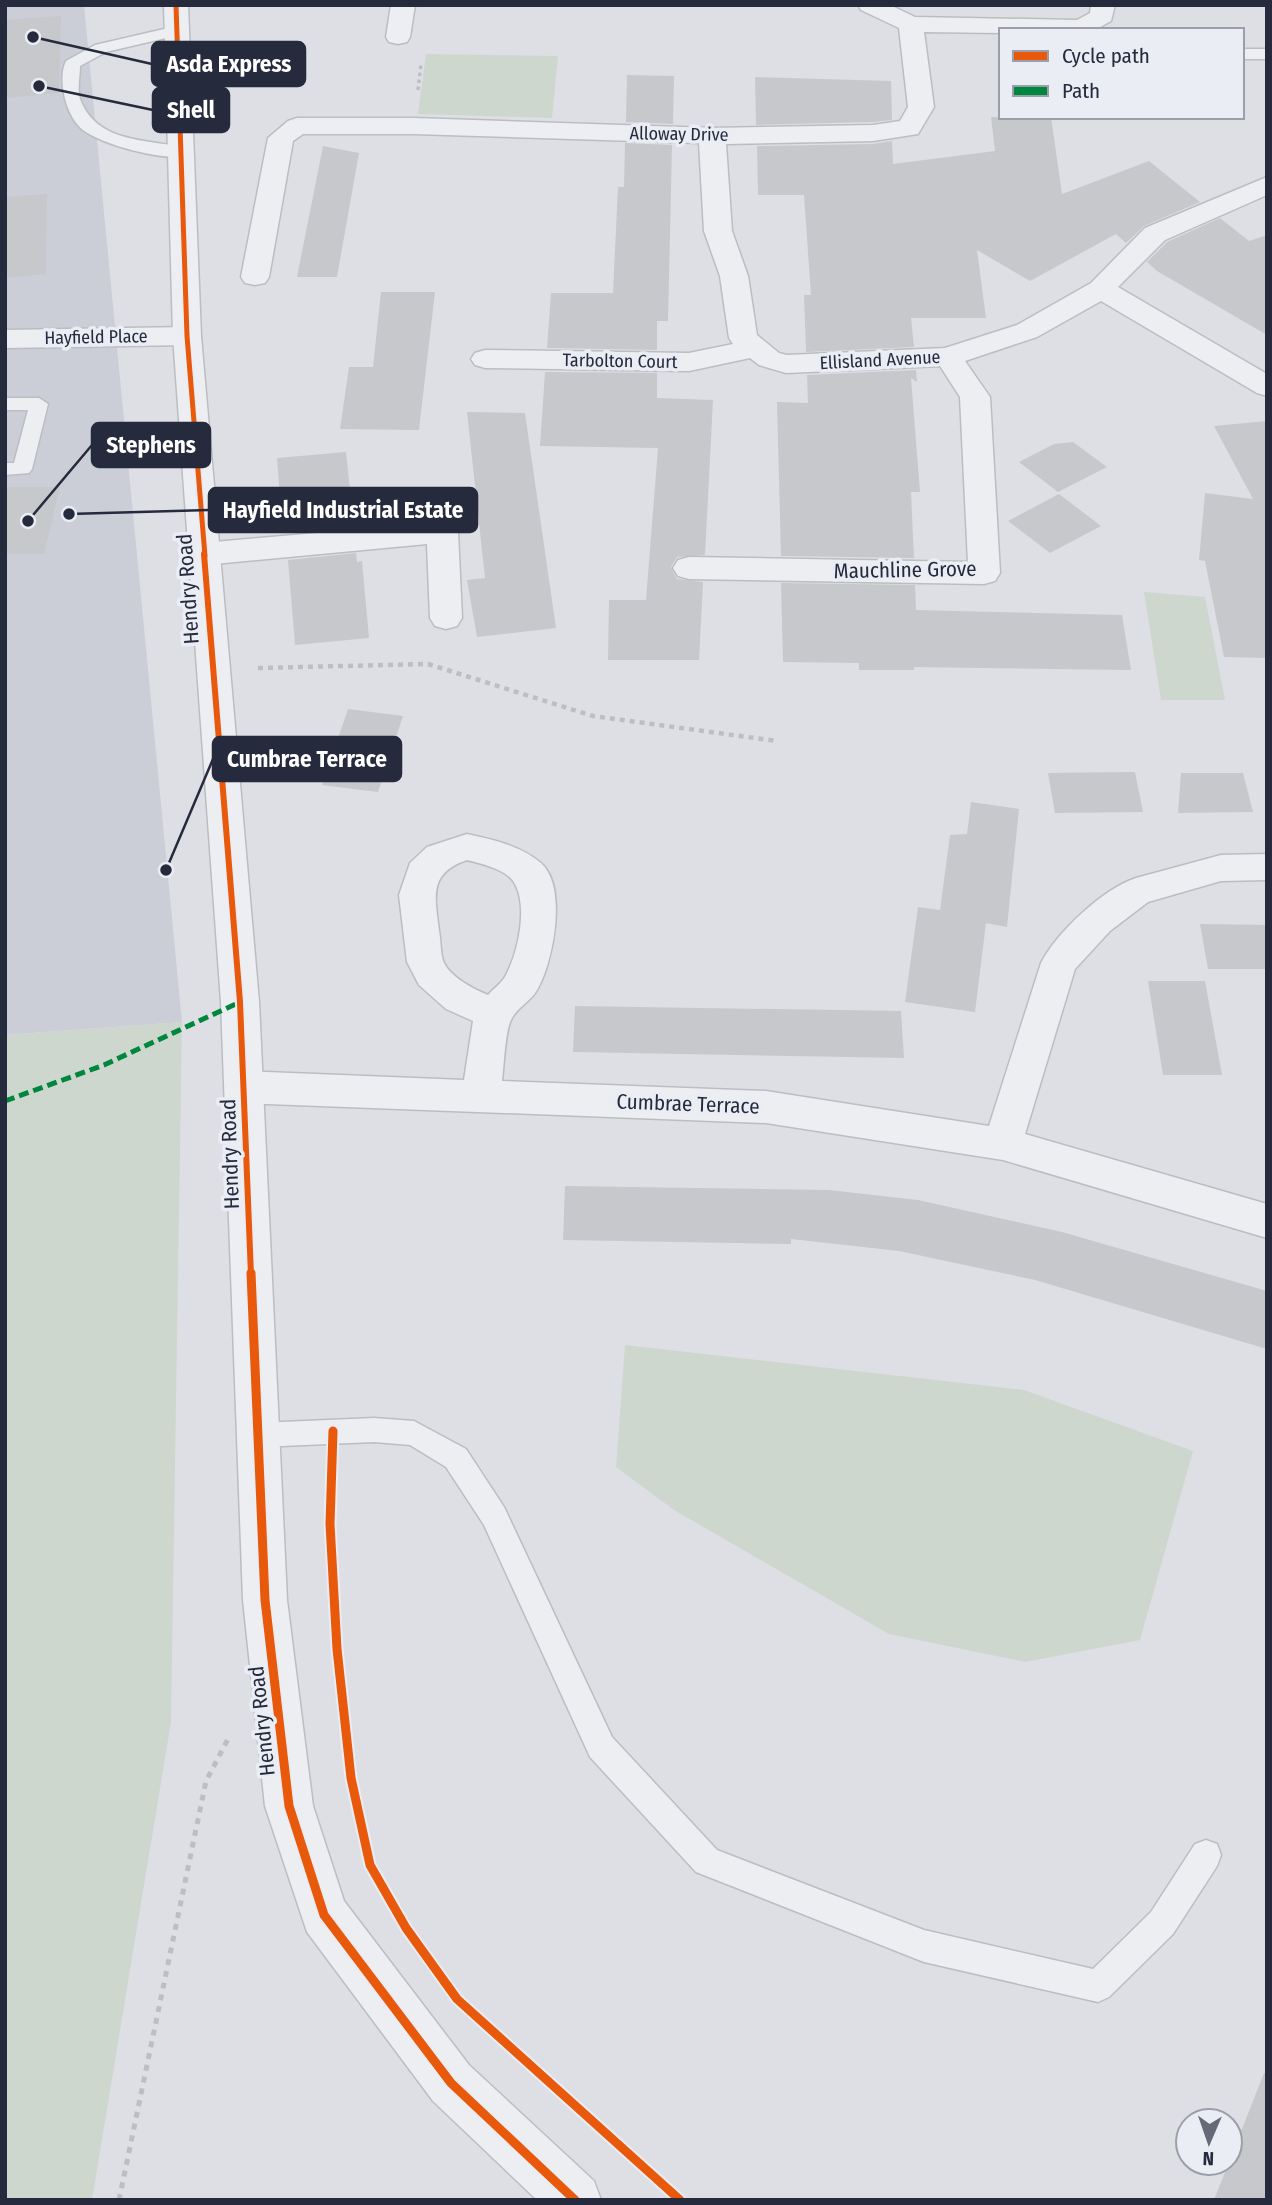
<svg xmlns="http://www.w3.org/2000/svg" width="1272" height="2205" viewBox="0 0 1272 2205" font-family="'Fira Sans Condensed',sans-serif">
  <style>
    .built { fill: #ccced7 }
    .green { fill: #cdd7ce }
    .building { fill: #c6c8cc }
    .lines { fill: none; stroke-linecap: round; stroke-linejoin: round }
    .service-casing { stroke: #bcbdc2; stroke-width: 3 }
    .minor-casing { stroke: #bcbdc2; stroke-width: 3 }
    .tertiary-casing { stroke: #bcbdc2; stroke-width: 3 }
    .path-far2 { stroke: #bdbec4; stroke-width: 3.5; stroke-dasharray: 3.5 3.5; stroke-linecap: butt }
    .path-far1 { stroke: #bdbec4; stroke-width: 4.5; stroke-dasharray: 5 5; stroke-linecap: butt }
    .path { stroke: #bdbec4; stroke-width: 5; stroke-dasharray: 6 6; stroke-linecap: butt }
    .service { fill: #edeef1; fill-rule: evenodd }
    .minor { fill: #edeef1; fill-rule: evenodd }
    .tertiary { fill: #edeef1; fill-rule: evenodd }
    .quiet { stroke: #00873e; stroke-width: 5; stroke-dasharray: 10 5; stroke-linecap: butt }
    .cycleway-far2-casing { stroke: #ebedf4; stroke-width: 9 }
    .cycleway-far1-casing { stroke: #ebedf4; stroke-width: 10 }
    .cycleway-casing { stroke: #ebedf4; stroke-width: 13 }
    .cycleway-far2 { stroke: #e8590c; stroke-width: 5 }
    .cycleway-far1 { stroke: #e8590c; stroke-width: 6 }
    .cycleway { stroke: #e8590c; stroke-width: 9 }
    .labels { text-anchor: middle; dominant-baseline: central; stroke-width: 7; stroke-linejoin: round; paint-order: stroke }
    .far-street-label { font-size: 18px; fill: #252a3c; stroke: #ebedf4 }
    .street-label { font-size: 21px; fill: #252a3c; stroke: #ebedf4 }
    .leader { fill: none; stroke: #252a3c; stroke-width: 2.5 }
    .callout-dot { fill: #252a3c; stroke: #ebedf4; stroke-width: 2.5 }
    .callout { fill: #252a3c; stroke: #252a3c; stroke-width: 2.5 }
    .callout-label { font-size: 23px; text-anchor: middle; font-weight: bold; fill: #fff }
  </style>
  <rect width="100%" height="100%" fill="#dedfe4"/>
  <path class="built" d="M5,5H84L182,1022L5,1035Z"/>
  <path class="green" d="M426,54L558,56L552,118L418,114Z
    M1144,592L1205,597L1225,700H1161Z
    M182,1022L171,1722L92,2200H5V1035Z
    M625,1345L1024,1390L1193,1451L1140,1640L1025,1662L889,1634L674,1510L616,1467Z"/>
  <path class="building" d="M61,16L59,93L5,98V20Z
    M627,75L674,76L673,124L626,122Z
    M755,77L891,81L892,120L873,122L756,125Z
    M991,117H1051L1062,194L1149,161L1200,202L1144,226L1126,243L1116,234L1030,281L977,250L986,318H911L914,347L806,352L804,295H811L804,195H758L757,146L873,144L892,141L893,164L995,151Z
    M625,143L672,145L668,321H657V350L547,348L551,293H613L618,187H624Z
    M323,146L359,153L337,277H297Z
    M47,194L46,274L5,278V197Z
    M1220,218L1249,241L1267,235V335L1157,271L1147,262L1167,242Z
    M381,292H435L419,430L340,429L349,367H373Z
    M916,370L917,382L911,378L920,492H911L914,558L781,556L777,402L808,403L807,375Z
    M545,372L657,373V398L713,400L705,555L677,557L671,567L677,579L703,582L699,660H608L609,600H646L658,448L540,446Z
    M467,412L525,413L556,628L477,637L467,580L485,578Z
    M1267,421V658L1224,657L1205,561L1199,560L1205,493L1253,499L1214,426Z
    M1073,442L1107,467L1058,492L1019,462L1054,444Z
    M346,452L354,527L286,533V527H282L277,458Z
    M5,487H60L44,554H5Z
    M1059,494L1101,526L1050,553L1008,521Z
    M356,553L357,562L362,561L369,638L295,645L288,560Z
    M781,583L915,585L916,610L1122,615L1131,670L914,667V670H859V663L783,662Z
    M348,709L403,716L378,792L322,785Z
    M1135,772L1143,812L1055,813L1048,773Z
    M1181,773H1243L1253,812L1178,813Z
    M971,802L1019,809L1007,927L986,923L975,1012L905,1002L918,907L940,910L950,835L967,834Z
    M1200,924L1267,925V969H1208Z
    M1148,981H1205L1222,1075H1163Z
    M575,1006L901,1011L904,1058L573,1052Z
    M565,1186L829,1190L918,1200L1062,1232L1267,1291V1349L1035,1280L899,1251L791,1239V1244L563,1240Z
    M1264,2073H1267V2200H1214Z"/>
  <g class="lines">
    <g class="service-casing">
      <path id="service" d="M177,26L183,28L185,31L183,34L106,52L80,66C80,76 77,90 80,99C97,144 148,139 187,148L189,152L187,156C163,161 103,145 83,130C66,117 57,79 66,61L95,45Z
        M1242,49H1267V59H1242Z
        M5,398H39L48,404L32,469L29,473L5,475V463H14L28,410H5Z
        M374,1418L414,1421L466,1449L504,1507L612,1737L717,1850L924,1930L1093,1969L1151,1912L1195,1844L1206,1840L1217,1844L1221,1855L1217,1866L1173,1934L1109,1997L1098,2002L924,1962L696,1872L590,1757L484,1525L446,1467L410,1445L374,1442L259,1447L249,1444L245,1435L249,1426L259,1423Z"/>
    </g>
    <g class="minor-casing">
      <path id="minor" d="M391,5H415L410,37L407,42L398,44L389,42L386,37Z
        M858,5H890L915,17L1077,20L1090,13L1091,5H1115L1111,21L1095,30H1001V33L924,32L934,107L918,134L873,141L726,144L732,231L748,276L757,335L779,353L787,355L945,348L1017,325L1091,283L1145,228L1267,177V195L1165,240L1118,287L1267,374V396L1257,393L1101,301L1037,337L965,361L990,397L1000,573L995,581L984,584L689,579L678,576L673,568L678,560L689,557L968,562L960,397L940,366L786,373L759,365L750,358L689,371L485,368L475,365L471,359L475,353L485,350L689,353L733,344L729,338L720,276L704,231L699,143L414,134H303L293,141L269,277L265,283L255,285L245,283L241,277L268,138L288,121L297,118H414L712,128L873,125L900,121L908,107L899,28L861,10Z
        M187,327L197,330L201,336L197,342L187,345L5,348V330Z
        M442,522L453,525L458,532L462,618L457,626L446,629L435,626L430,618L427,544L203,565L192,561L187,554L192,547L203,543Z
        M467,834C494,840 519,845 541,863C568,887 553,963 537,990C531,1001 518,1007 512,1018C505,1029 504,1066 502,1081L766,1091L989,1126L1041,963C1057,932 1103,889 1136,878L1221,855L1267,854V880L1221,881L1148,902L1110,931L1075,969L1025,1134L1267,1204V1238L1003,1160L766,1123L244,1103L230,1098L225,1087L230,1076L244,1071L464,1080L473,1021L446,1009L419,985L407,962L399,895L410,863L427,847ZM467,860C482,864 507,869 515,884C528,908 518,952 506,975C503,982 493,989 488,995C473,989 451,977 444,963C440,955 441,940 439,931C435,897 428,873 467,860Z"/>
    </g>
    <g class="tertiary-casing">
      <path id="tertiary" d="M164,5H188L201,336L259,1002L287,1600L313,1806L344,1901L469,2065L594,2181L601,2200H537L433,2101L307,1932L265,1806L243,1600L221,1002L173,336Z"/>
    </g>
    <path class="path-far2" d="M418,90L421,64"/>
    <path class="path-far1" d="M258,668L428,664L593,716L777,741"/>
    <path class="path" d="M119,2200L206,1781L228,1739"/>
    <use href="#service" class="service"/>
    <use href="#minor" class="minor"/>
    <use href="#tertiary" class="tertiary"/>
    <path class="quiet" d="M5,1101L104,1065L240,1002"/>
    <g class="cycleway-far2-casing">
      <path id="cycleway-far2" d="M176,5L187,336L205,556"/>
    </g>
    <g class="cycleway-far1-casing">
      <path id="cycleway-far1" d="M204,554L240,1002L251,1275"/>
    </g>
    <g class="cycleway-casing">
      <path id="cycleway" d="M251,1273L265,1600L289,1806L324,1915L451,2083L575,2200
        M333,1431L330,1524L337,1649L351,1778L370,1865L406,1928L457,1999L680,2200"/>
    </g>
    <use href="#cycleway-far2" class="cycleway-far2"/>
    <use href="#cycleway-far1" class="cycleway-far1"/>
    <use href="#cycleway" class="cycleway"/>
  </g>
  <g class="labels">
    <g class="far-street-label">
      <text transform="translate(679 134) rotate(1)">Alloway Drive</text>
      <text transform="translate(96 337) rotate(-1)">Hayfield Place</text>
      <text transform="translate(880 360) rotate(-3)">Ellisland Avenue</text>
      <text transform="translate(620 361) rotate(1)">Tarbolton Court</text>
    </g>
    <g class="street-label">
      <text transform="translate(905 570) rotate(-1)">Mauchline Grove</text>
      <text transform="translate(188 589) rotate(-94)">Hendry Road</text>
      <text transform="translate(688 1104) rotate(2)">Cumbrae Terrace</text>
      <text transform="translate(230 1154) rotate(-92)">Hendry Road</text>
      <text transform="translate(262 1721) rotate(-96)">Hendry Road</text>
    </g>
  </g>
  <path class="leader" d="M33 37L152 64M39 86L153 110M28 521L92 445M69 514L209 510M166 870L213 759"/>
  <g class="callout-dot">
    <circle cx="33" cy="37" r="7"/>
    <circle cx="39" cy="86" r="7"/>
    <circle cx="28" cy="521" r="7"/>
    <circle cx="69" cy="514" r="7"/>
    <circle cx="166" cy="870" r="7"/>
  </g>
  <g class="callout">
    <rect x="152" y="42" width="153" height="44" rx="7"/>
    <rect x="153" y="88" width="76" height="44" rx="7"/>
    <rect x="92" y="423" width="118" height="44" rx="7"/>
    <rect x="209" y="488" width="268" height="44" rx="7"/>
    <rect x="213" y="737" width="188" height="44" rx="7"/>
  </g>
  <g class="callout-label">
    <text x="229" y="72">Asda Express</text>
    <text x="191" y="118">Shell</text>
    <text x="151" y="453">Stephens</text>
    <text x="343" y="518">Hayfield Industrial Estate</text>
    <text x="307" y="767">Cumbrae Terrace</text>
  </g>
  <rect width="1272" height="2205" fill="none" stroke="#252a3c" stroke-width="14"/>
  <rect x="999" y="28" width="245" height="91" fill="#ebedf4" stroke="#9c9faa" stroke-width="2"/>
  <rect x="1013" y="51" width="35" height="10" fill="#e8590c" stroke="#9c9faa" stroke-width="2"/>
  <text x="1062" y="63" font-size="21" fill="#252a3c">Cycle path</text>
  <rect x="1013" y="86" width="35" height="10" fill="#00873e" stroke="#9c9faa" stroke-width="2"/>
  <text x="1062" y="98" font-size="21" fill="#252a3c">Path</text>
  <g transform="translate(1209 2142) rotate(182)"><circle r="33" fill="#ebedf4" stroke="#9c9faa" stroke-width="2"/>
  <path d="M0-5L12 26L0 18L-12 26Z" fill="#666977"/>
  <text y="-10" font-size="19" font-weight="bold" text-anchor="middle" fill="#252a3c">N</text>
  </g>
</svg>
